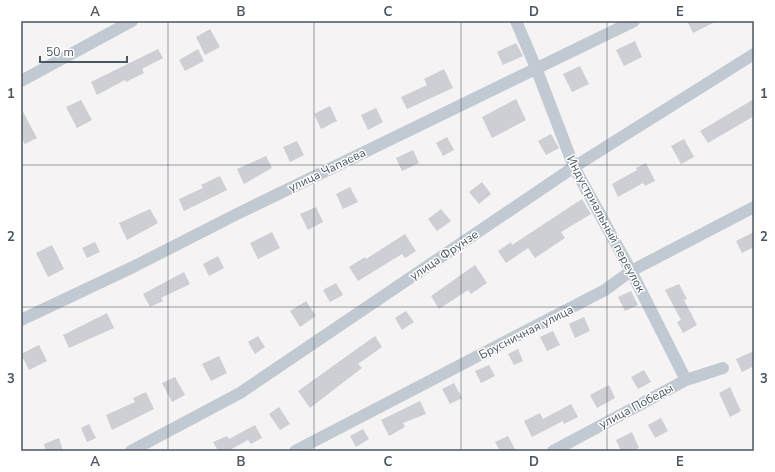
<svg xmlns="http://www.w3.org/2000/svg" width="775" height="472" viewBox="0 0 775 472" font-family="'Nunito Sans',sans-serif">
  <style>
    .building { fill: #cdcfd5 }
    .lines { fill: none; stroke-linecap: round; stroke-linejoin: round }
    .street { stroke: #c1cad2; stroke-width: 12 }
    .grid { fill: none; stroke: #4a5661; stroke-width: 1; stroke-opacity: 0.55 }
    .labels { text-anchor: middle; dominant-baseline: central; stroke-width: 3; stroke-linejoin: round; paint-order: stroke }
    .street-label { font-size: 12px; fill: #4a5661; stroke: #fff }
    .neatline { fill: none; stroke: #4a5661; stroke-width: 1.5 }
    .grid-label { font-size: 13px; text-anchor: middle; font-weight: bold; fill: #4a5661 }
  </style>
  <rect width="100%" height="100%" fill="#f5f3f3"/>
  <path class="building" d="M687,21H717L693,33Z
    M210,29L220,47L205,55L196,37Z
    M635,41L642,57L624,66L616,50Z
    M516,43L523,56L503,65L497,52Z
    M158,49L163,58L142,69L144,73L126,82L125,80L97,95L91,82Z
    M198,49L204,61L185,71L179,60Z
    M580,66L589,84L572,92L563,74Z
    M444,69L453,88L407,109L401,97L427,85L424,79Z
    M516,99L526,120L492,138L482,117Z
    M754,99V116L708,143L700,131Z
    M81,100L92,120L77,128L66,107Z
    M330,106L337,121L321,129L314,114Z
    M21,108L37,138L25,144L21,137Z
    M376,108L383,122L368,130L361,115Z
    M551,134L559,148L546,155L538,141Z
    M447,137L454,150L443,156L436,143Z
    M684,139L694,157L681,164L671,146Z
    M297,141L304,155L290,162L283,147Z
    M413,150L419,163L402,171L396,158Z
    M266,156L272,168L244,184L237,169Z
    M646,163L655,181L645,186L643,183L618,197L612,184L637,170L636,168Z
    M220,176L227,190L184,211L179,199L203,188L201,185Z
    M482,182L491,194L479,204L469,192Z
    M350,187L358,202L343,209L336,194Z
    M582,199L591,214L561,232L565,238L535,258L528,248L506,263L498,251L511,242L512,245Z
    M316,207L323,222L308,230L300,214Z
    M150,209L158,223L127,240L119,223Z
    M441,209L451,221L437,231L428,219Z
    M272,232L280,248L258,259L250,243Z
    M754,232V247L742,253L736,241Z
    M405,234L416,251L405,258L402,254L358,281L349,267L365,257L366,259Z
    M95,242L100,252L87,258L82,248Z
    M52,245L64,269L48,277L36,253Z
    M218,256L224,268L209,276L203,264Z
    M475,265L487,283L471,294L468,290L439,309L431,296Z
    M184,272L190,284L161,298L163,301L150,307L143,294Z
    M336,283L343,295L330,302L323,290Z
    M679,284L687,299L684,300L697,325L683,333L677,322L681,320L665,290Z
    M631,291L638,305L625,311L618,297Z
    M306,301L316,316L300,327L290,311Z
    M406,311L414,322L402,330L395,318Z
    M107,313L114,328L69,348L63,335Z
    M584,317L590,331L575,338L569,324Z
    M553,331L560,345L547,351L540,337Z
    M258,336L265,347L255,354L248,342Z
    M375,336L382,347L358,364L362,368L310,408L298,391Z
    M39,345L47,361L29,370L21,354Z
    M518,349L523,361L514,365L508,354Z
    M754,351V366L742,372L736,359Z
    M219,356L227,373L211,381L202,364Z
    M489,365L495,376L481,383L475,371Z
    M644,370L651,382L638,389L631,377Z
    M175,377L185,395L172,402L162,383Z
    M454,383L462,398L450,404L442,389Z
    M609,385L615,398L597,408L590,395Z
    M730,387L741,411L730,417L719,393Z
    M146,392L154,409L112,430L106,415L135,402L133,398Z
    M420,401L426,414L403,423L405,427L389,436L381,420Z
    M571,404L578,417L564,424L563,421L532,437L524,421L540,413L543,419Z
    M279,407L290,424L280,430L269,414Z
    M661,418L668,431L655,438L648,425Z
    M89,424L96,438L87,442L81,428Z
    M255,425L262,438L251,444L248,440L228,451H218L213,442L227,436L229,439Z
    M363,429L369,439L356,447L350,436Z
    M632,432L639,448L632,451H621L616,440Z
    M508,436L516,451H500L495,442Z
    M59,438L63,451H46L44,444Z"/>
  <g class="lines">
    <path class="street" d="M516,21L536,68L574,167L631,271L686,380
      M21,81L132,21
      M21,320L133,267L237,214L634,21
      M131,451L240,393L574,167L754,54
      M295,451L605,290L631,271L754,207
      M553,451L686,380L723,368"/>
  </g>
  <path class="grid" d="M168,21V451M314,21V451M461,21V451M607,21V451M21,165H754M21,307H754"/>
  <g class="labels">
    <g class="street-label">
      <text transform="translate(327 170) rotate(-26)">улица Чапаева</text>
      <text transform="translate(606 224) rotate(62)">Индустриальный переулок</text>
      <text transform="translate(444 255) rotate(-34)">улица Фрунзе</text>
      <text transform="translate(526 332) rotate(-27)">Брусничная улица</text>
      <text transform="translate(636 406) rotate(-28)">улица Победы</text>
    </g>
  </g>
  <rect width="775" height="472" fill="none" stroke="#ffffff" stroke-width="44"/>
  <path d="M40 56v6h87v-6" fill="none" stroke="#4a5661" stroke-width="2"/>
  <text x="46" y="56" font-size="12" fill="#4a5661" stroke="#ffffff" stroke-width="3" paint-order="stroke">50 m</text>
  <rect x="22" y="22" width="731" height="428" class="neatline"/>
  <g class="grid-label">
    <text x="95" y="16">A</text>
    <text x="241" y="16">B</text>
    <text x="388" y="16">C</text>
    <text x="534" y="16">D</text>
    <text x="680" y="16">E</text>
    <text x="11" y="98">1</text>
    <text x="764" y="98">1</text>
    <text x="11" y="241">2</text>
    <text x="764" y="241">2</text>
    <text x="11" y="383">3</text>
    <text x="764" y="383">3</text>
    <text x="95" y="466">A</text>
    <text x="241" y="466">B</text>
    <text x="388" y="466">C</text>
    <text x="534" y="466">D</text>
    <text x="680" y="466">E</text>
  </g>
</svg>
